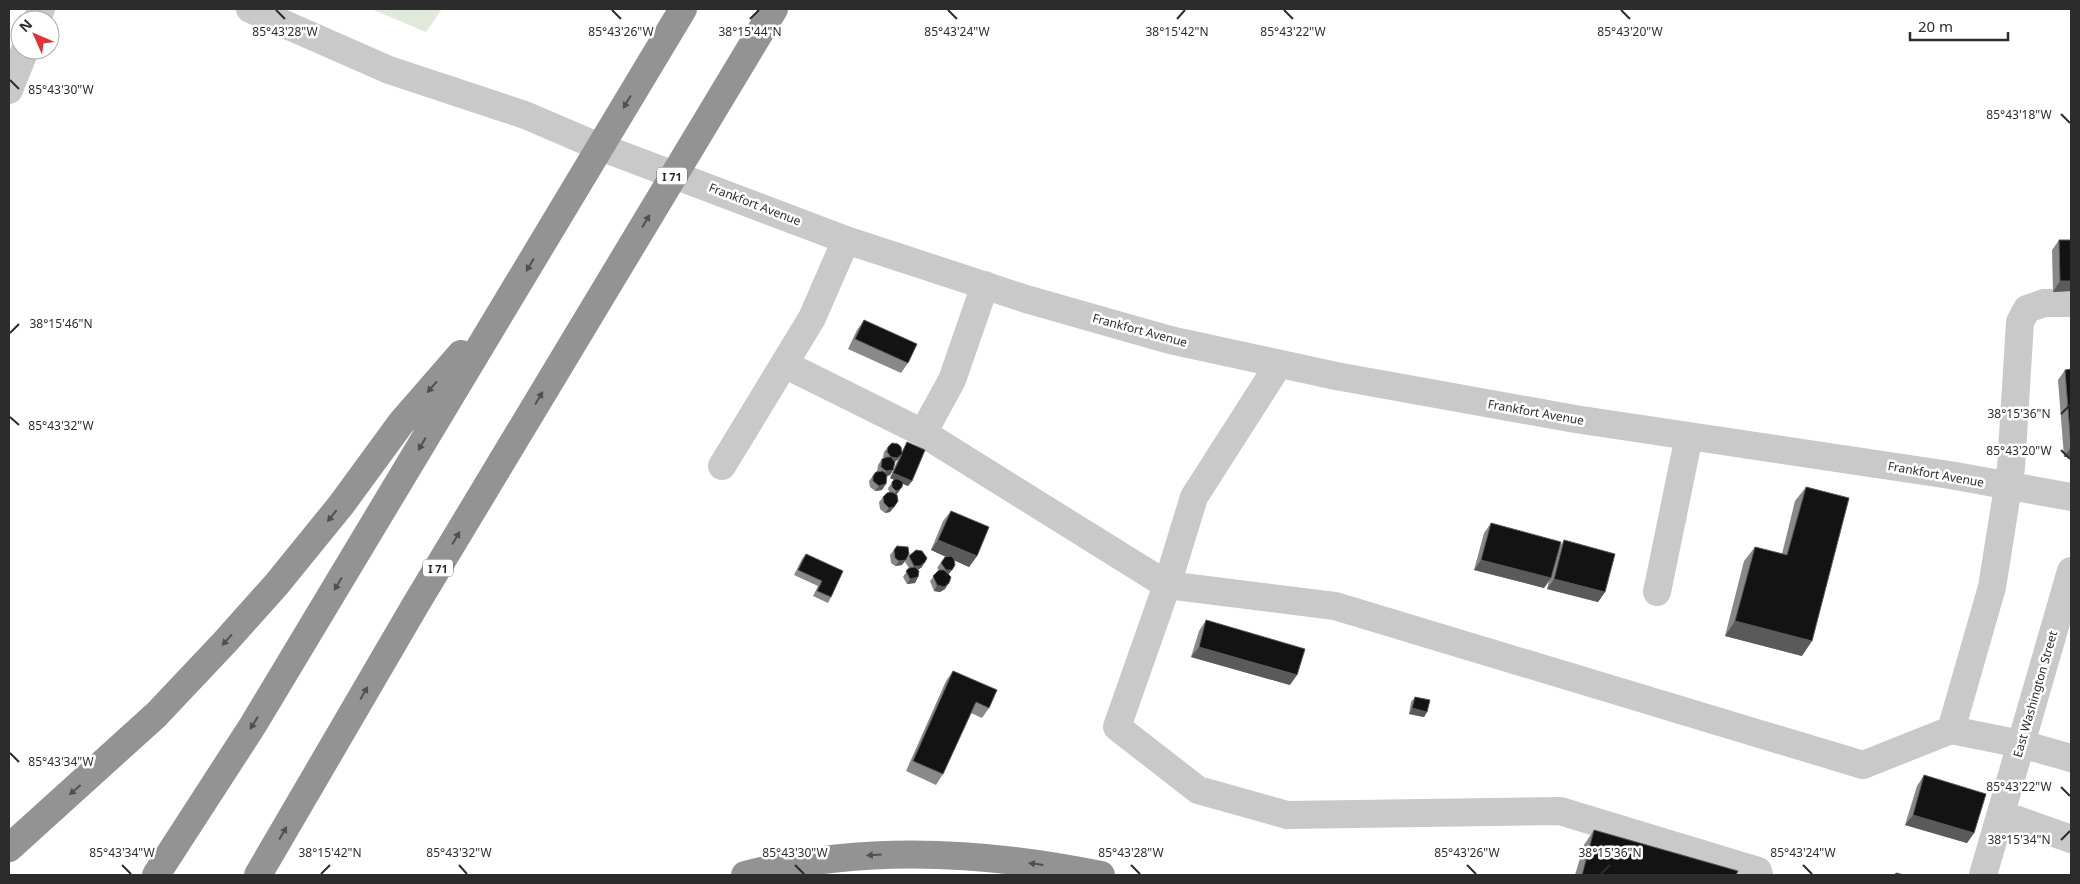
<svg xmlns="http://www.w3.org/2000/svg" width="2080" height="884" viewBox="0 0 2080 884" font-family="'Noto Sans',sans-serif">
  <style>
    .green { fill: #e1e9da }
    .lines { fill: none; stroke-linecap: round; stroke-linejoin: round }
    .minor { stroke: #c9c9c9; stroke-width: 28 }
    .highway { stroke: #939393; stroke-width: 28 }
    .wall { fill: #898989 }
    .shaded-wall { fill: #5a5a5a }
    .building { fill: #131313; stroke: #5a5a5a }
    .oneway { fill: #505050 }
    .ticks { fill: none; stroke: #2c2c2c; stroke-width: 2 }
    .labels { text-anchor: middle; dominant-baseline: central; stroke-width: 5; stroke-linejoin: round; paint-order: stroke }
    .shield { fill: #fff; stroke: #6b6b6b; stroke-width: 1 }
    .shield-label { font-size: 11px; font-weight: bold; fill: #2c2c2c }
    .street-label { font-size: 12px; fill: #2c2c2c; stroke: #fff }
    .ticks-label { font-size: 12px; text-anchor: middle; fill: #2c2c2c; stroke: #fff; stroke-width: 5; stroke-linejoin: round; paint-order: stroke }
  </style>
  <rect width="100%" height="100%" fill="#fff"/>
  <path class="green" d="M371,9H442L426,32Z"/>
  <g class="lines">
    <path class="minor" d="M250,9L389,70L525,115L595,145L846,240L1026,299L1170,340L1336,376L1575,419L1950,475L2071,497
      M37,20L41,9
      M9,90L25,50
      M784,364L923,433L952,380L985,285
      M923,433L1167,585L1194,497L1279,364
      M722,466L812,318L846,240
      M1657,592L1689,436
      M1951,730L1992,587L2011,468L2020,322L2027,309L2044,303H2071
      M2001,814L2071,839
      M1759,875L1758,871L1560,811L1287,815L1198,790L1117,727L1167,585L1335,606L1863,765L1951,730L2021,744L2071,758
      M1983,875L2071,571"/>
    <path class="highway" d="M9,848L156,715L225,642L276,585L341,505L401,423L461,354
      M156,875L253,725L683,9
      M258,875L416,604L774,9
      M745,875C862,844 984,851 1101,875"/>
  </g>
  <path class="wall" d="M2059,240L2071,291L2053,292L2052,250Z
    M864,320L908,363L901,373L848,349L857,330Z
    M2071,369V457H2064L2058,380L2065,370Z
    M907,442L912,481L908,486L902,484L899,492L896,494L898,501L890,512L885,513L880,509L879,502L887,493L889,492L888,488L894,480L890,478L898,459L895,462L893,470L890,475L887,476L882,490L875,491L870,487L869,481L876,472H877L878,465L882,459L884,458L883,457L884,452L888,447L902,451Z
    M1806,487L1802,656L1725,636L1744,561L1755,547L1782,554L1795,501Z
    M951,511L977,556L969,567L954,560L948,574L945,589L940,592L934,591L930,581L939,570L937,568L945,557H946L931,550L943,521Z
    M1491,523L1559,548L1564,540L1605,592L1598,602L1547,589L1549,581L1544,588L1474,570L1484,533Z
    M894,550L902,565L895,566L891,563L890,555Z
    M806,554L831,597L828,603L813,596L818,586L794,575L802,559Z
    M909,556L922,567L918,570V577L915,583L907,584L903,577L909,568L905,562Z
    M1206,620L1290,685L1191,657L1199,631Z
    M953,671L989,708L982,718L971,713L943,774L936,785L906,771L946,681Z
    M1415,697L1427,712L1424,717L1409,714L1411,702Z
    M1924,775L1974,833L1967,843L1905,825L1917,786Z
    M1594,830L1736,875H1575L1584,845Z"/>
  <path class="shaded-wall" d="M2060,281H2071V291L2053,292Z
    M2071,447V457H2064Z
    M902,454L898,459L893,463L891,457Z
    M893,470L890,475L882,477L886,471Z
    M893,473L912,481L908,486L890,478Z
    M886,484L882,490L875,491L879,486Z
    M902,487L896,495L893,496L896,491Z
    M894,507L890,512L885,513L889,508Z
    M938,540L977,556L969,567L931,550Z
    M906,560L902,565L895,566L899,561Z
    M1481,560L1551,578L1544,588L1474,570Z
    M925,562L922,567L916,571H911L914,566Z
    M946,570H952L948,575H942Z
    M918,577L915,583L907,584L910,579Z
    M1554,579L1605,592L1598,602L1547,589Z
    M949,583L945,589L940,592L934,591L937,585Z
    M1735,621L1812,641L1802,656L1725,636Z
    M1199,647L1297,675L1290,685L1191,657Z
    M1412,708L1427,712L1424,717L1409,714Z
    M1913,815L1974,833L1967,843L1905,825Z"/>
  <path class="building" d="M2059,240H2071V281H2060Z
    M864,320L917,344L908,363L855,339Z
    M2071,369V447L2065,370Z
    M907,442L925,450L912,481L893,473L902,454L897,458L891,457L895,462L893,470L886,471L881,467L882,459L887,457H891L887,452L888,447L892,443L898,444L901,447L902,453Z
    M883,471L887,475L886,484L879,486L873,481V476L876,472Z
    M895,479H898L903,482L902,487L899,490L896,491L892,487V482Z
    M1806,487L1849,498L1812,641L1735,621L1755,547L1787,555Z
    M892,492L897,495L898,501L894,507L889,508L884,503L883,497L887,493Z
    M951,511L989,527L977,556L938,540Z
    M1491,523L1561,542L1551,578L1481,560Z
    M1564,540L1615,554L1605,592L1554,579Z
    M897,546L908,547L909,554L906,560L899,561L895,558L894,550Z
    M916,550L922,551L927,558L925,562L920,566H914L909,556Z
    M806,554L843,571L831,597L817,591L822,581L798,570Z
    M951,556L954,559L955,565L952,570H946L941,563L945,557Z
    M915,567L919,571L918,577L910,579L906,571L909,568Z
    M939,570H944L951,577L949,583L944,587L937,585L933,576Z
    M1206,620L1305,649L1297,675L1199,647Z
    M953,671L997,690L989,708L976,702L943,774L913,761Z
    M1415,697L1430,700L1427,712L1412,708Z
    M1924,775L1986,794L1974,833L1913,815Z
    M1594,830L1738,871L1736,875H1582Z
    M1896,873L1904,875H1895Z"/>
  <defs><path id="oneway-solid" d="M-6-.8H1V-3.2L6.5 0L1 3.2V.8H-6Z" transform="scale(1.25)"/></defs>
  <g class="oneway">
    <use href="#oneway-solid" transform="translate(627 102) rotate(121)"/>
    <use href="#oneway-solid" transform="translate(646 221) rotate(-59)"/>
    <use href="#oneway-solid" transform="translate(530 265) rotate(121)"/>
    <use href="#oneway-solid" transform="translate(432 387) rotate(131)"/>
    <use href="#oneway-solid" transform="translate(539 398) rotate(-59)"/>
    <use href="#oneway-solid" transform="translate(422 444) rotate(121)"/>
    <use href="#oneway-solid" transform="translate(332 516) rotate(129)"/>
    <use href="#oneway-solid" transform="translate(456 538) rotate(-59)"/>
    <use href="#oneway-solid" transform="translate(338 584) rotate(121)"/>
    <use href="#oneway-solid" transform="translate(227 640) rotate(132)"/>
    <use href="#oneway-solid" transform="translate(364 693) rotate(-60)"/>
    <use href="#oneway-solid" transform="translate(254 723) rotate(122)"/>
    <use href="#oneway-solid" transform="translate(75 790) rotate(139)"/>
    <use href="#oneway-solid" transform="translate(283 833) rotate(-60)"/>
    <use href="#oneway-solid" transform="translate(874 855) rotate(176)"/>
    <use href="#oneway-solid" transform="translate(1036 864) rotate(-173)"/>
  </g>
  <path class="ticks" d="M276,10L285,19M612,10L621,19M948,10L957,19M1284,10L1293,19M1621,10L1630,19M750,19L759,10M1177,19L1185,10M10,80L19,89M2061,114L2070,123M10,333L19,324M2061,414L2070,405M10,417L19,425M2061,450L2070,459M10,753L19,762M2061,787L2070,796M2061,840L2070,831M122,865L131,874M459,865L467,874M795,865L804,874M1131,865L1140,874M1467,865L1476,874M1803,865L1812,874M321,874L330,865M1601,874L1610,865"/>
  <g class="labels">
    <g class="shield">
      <rect x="657" y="167.5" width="30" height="17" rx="4"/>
      <rect x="423" y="559.5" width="30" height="17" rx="4"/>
    </g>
    <g class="shield-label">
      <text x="672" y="176">I 71</text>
      <text x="438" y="568">I 71</text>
    </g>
    <g class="street-label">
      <text transform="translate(755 204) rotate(21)">Frankfort Avenue</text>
      <text transform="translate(1140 330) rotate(15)">Frankfort Avenue</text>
      <text transform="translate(1536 412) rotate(10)">Frankfort Avenue</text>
      <text transform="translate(1936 474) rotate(10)">Frankfort Avenue</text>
      <text transform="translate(2035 694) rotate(-74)">East Washington Street</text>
    </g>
  </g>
  <g class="ticks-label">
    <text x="285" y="36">85°43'28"W</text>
    <text x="1630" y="36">85°43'20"W</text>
    <text x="621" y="36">85°43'26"W</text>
    <text x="750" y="36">38°15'44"N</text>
    <text x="957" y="36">85°43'24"W</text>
    <text x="1177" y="36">38°15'42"N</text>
    <text x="1293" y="36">85°43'22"W</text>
    <text x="61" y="94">85°43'30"W</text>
    <text x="2019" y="119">85°43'18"W</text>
    <text x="61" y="328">38°15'46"N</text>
    <text x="2019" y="418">38°15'36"N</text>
    <text x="61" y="430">85°43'32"W</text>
    <text x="2019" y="455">85°43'20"W</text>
    <text x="61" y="766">85°43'34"W</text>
    <text x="2019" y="791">85°43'22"W</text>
    <text x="2019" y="844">38°15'34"N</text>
    <text x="122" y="857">85°43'34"W</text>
    <text x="330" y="857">38°15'42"N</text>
    <text x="1610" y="857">38°15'36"N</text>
    <text x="459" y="857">85°43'32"W</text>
    <text x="795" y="857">85°43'30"W</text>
    <text x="1131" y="857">85°43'28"W</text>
    <text x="1467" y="857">85°43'26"W</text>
    <text x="1803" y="857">85°43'24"W</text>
  </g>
  <rect width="2080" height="884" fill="none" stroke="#2c2c2c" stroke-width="20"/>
  <g transform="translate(35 35) rotate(315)"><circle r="24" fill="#ffffff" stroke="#ababab"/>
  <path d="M0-4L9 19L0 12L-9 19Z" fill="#dd3439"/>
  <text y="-8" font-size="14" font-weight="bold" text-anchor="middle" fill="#2c2c2c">N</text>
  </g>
  <path d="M1910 32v8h98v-8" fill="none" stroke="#2c2c2c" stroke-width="2.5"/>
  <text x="1918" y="32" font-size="15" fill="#2c2c2c" stroke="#ffffff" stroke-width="4" paint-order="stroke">20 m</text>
</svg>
